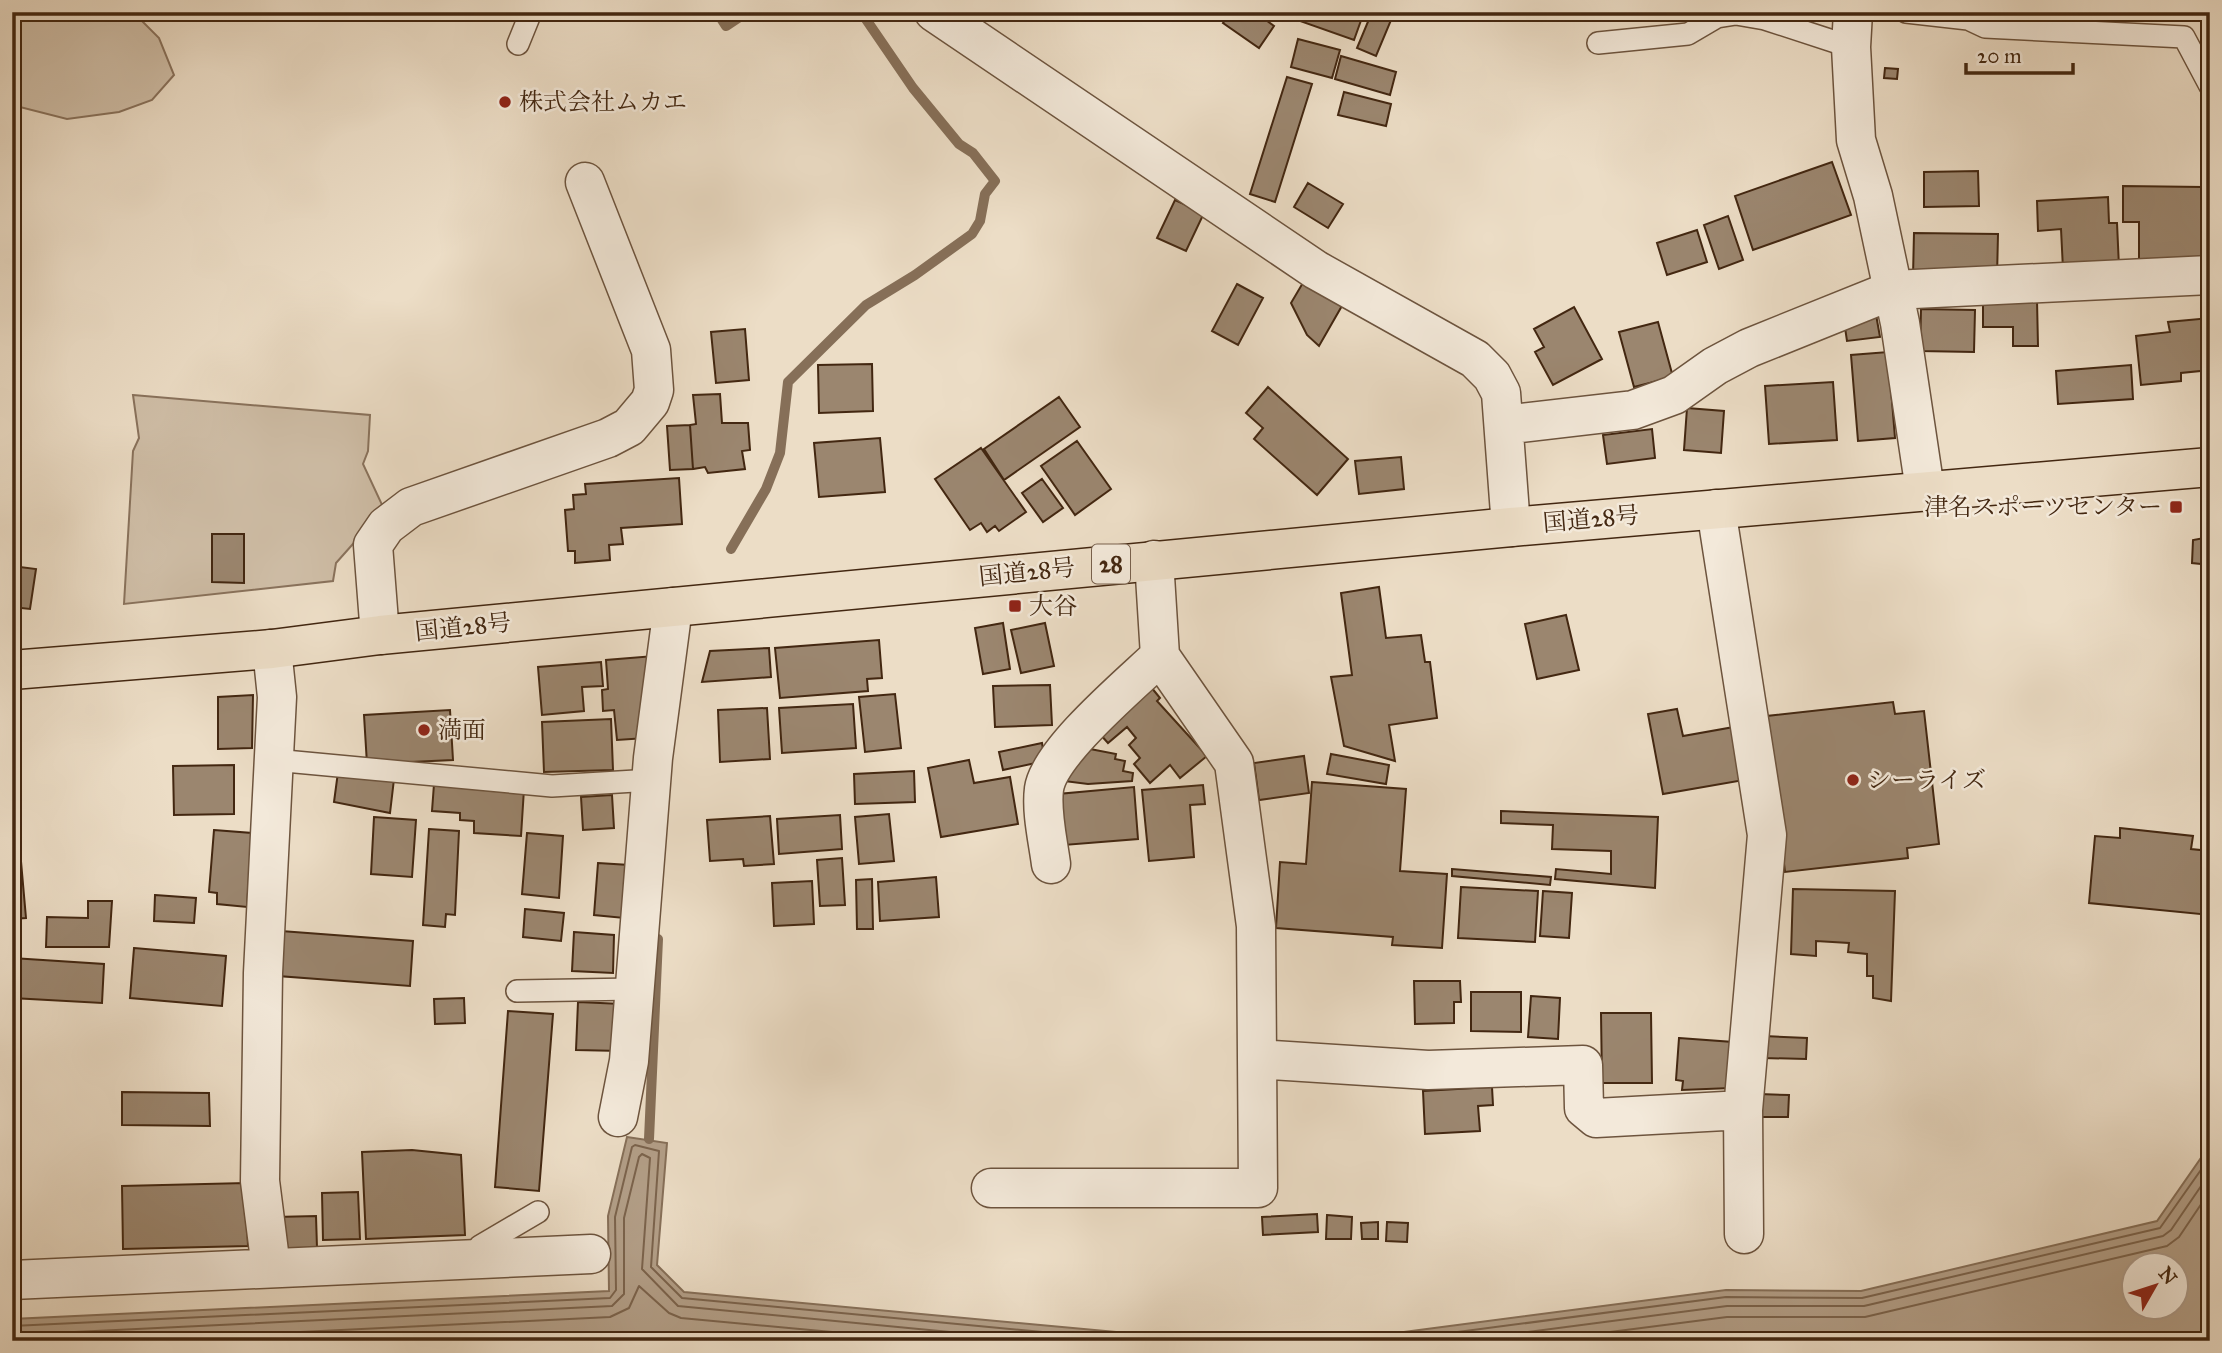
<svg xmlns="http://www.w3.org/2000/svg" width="2222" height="1353" viewBox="0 0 2222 1353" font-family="'IM FELL Great Primer','Noto Serif JP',serif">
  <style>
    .green { fill: #cfbea7; stroke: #89725c; stroke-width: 2 }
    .water { fill: #b39f88; stroke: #866f58; stroke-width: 2; fill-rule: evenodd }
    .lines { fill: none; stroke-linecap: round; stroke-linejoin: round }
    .shore { stroke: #7b634c; stroke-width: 2 }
    .stream { stroke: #866f58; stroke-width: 10 }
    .building { fill: #9b866f; stroke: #432711; stroke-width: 2 }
    .lane-casing { stroke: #6d543e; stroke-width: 24 }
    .street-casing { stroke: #6d543e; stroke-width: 41 }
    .highway-casing { stroke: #432711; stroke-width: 41 }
    .lane { stroke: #f3e9da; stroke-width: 21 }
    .street { stroke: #f3e9da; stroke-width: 38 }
    .highway { stroke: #ecddc6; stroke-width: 38 }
    .poi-dot { fill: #8f2418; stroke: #f3e9da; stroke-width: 2.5 }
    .labels { text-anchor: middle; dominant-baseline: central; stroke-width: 5; stroke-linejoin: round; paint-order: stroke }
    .shield { fill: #f3e9da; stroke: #78614d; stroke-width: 2 }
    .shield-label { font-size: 23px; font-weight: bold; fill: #432711 }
    .poi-label { font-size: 24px; fill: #432711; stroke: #f3e9da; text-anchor: start }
    .street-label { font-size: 24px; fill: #432711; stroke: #f3e9da }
  </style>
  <rect width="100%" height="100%" fill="#ecddc6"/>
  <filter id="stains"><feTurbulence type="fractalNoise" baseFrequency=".00286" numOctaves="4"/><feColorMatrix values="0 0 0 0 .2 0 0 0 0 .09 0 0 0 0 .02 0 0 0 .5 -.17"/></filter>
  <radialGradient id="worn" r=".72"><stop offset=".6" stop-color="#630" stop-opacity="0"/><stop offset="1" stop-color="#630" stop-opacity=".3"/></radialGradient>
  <path class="green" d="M12,12H133L159,38L174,75L152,100L119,112L67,119L12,105Z
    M133,395L370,415L368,451L363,464L384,509L336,563L333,581L124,604L133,451L139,438Z"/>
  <path class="water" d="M627,1137L667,1143L657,1265L684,1292L1214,1341H12V1319L609,1291L608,1216Z
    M2210,1145V1341H1335L1726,1290L1861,1291L2157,1221ZM2134,1266H2176V1308H2134Z"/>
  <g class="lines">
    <path class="shore" d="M12,1326L610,1298L616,1290L615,1217L632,1147L635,1145L659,1151L651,1267L682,1298L1138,1341
      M12,1335L612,1306L624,1294V1218L639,1157L642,1154L650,1158L642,1269L678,1306L1043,1341
      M115,1341L610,1317L629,1308L639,1286L669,1313L681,1318L929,1341
      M1389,1341L1726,1297L1862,1298L2160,1228L2210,1157
      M1458,1341L1727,1306H1864L2163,1236L2171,1230L2210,1173
      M1540,1341L1727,1317H1865L2167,1246L2179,1237L2210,1191"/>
    <path class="stream" d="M717,12L726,26L747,12
      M731,549L766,489L780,453L788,382L866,305L915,275L972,234L980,221L985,194L995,181L973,153L959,144L913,88L861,12
      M649,1139L658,939"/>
  </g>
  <path class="building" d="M1231,12H1255L1274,26L1259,48L1223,23Z
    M1304,12H1364L1354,40L1300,21Z
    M1372,12L1394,13L1376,56L1357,48Z
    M1298,39L1340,50L1332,78L1291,67Z
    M1341,56L1396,72L1390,95L1335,79Z
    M1885,68L1898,69L1897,79L1884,78Z
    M1287,77L1312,84L1275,202L1250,194Z
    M1344,92L1391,104L1386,126L1338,115Z
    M1832,162L1851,215L1753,250L1735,196Z
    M1978,171L1979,206L1924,207V172Z
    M1308,183L1343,204L1328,228L1294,207Z
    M2123,186L2203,187L2204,265H2139V222H2123Z
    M2108,197L2109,223H2117L2119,267L2063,269L2061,229L2038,231L2037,201Z
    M1175,200L1204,213L1186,251L1157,238Z
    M1728,216L1743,260L1719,269L1704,225Z
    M1697,230L1707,262L1667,275L1657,243Z
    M1914,233L1998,234L1997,277L1913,276Z
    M1304,281L1343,304L1319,346L1307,335L1291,303Z
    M1237,284L1263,298L1238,345L1212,331Z
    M2037,300L2038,346H2013V327H1983V301Z
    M1574,307L1602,359L1553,385L1535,352L1544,347L1534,329Z
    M1875,309L1880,337L1847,341L1844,321Z
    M1921,309L1975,310L1974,352L1920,351Z
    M2210,318V370L2181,373V381L2141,385L2136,336L2170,332L2168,322Z
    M1658,322L1673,377L1634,387L1619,332Z
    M745,329L749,380L716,383L711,332Z
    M1888,352L1895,438L1858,441L1851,355Z
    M872,364L873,411L819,413L818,365Z
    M2131,365L2133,399L2058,404L2056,371Z
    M1833,382L1837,440L1769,444L1765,386Z
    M1268,387L1348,459L1317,495L1254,439L1263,428L1246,413Z
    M720,394L722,423H748L750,450L742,451L745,469L708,473L705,467L693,469L690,425L696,424L693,395Z
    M1059,397L1080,427L1004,480L984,449Z
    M1687,408L1724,411L1721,453L1684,450Z
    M690,425L693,469L670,470L667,426Z
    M1652,429L1655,458L1607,464L1603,435Z
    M880,438L885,492L819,497L814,443Z
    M1077,441L1111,489L1075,515L1041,466Z
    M981,448L1026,512L999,531L995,526L987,532L981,523L970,530L935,479Z
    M1401,457L1404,489L1359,494L1355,461Z
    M679,478L682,524L621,528L623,544L609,545L610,560L575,563V551H568L565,510L574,509L573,495L586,494L585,484Z
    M1042,479L1063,508L1043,522L1022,493Z
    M212,534H244V583L212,582Z
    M2210,537V565L2192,563L2193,540Z
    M12,566L36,569L30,609L12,607Z
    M1379,587L1386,638L1421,635L1425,662H1430L1437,718L1389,725L1395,761L1344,746L1331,677L1352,675L1341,593Z
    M1566,615L1579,670L1537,679L1525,624Z
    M1003,623L1010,669L983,674L975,628Z
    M1045,623L1054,666L1021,673L1011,630Z
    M879,640L882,678L867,679L868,691L780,698L775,648Z
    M769,648L771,677L702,682L710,651Z
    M654,656L646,738L617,740L614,710L603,711L602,690L608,689L606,660Z
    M601,662L603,686L582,687L584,711L542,715L538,667Z
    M1050,685L1052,725L995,727L993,686Z
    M1151,687L1160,698L1157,701L1207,756L1180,778L1170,765L1150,783L1134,764L1140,758L1129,745L1136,738L1127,727L1108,743L1099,733Z
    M895,694L901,748L865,752L859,697Z
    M253,695L252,748L218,749V697Z
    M1893,702L1895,714L1924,711L1939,844L1907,848L1908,858L1785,872L1767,716Z
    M853,704L856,748L782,753L779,708Z
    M767,708L770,759L720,762L718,710Z
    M1677,709L1683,736L1734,727L1744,780L1663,794L1648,714Z
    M450,710L453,760L367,764L364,715Z
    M611,719L613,770L544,772L542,722Z
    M1042,743L1045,761L1003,770L999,752Z
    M1085,748L1116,754L1115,759L1125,761L1123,771L1133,773L1132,781L1088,784L1064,781Z
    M1331,754L1389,765L1386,784L1327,774Z
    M1304,756L1309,793L1259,800L1254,763Z
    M969,760L974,783L1010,777L1018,824L941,837L928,768Z
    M234,765V814L174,815L173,766Z
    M914,771L915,802L855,804L854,774Z
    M338,772L394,779L390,813L334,802Z
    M1312,782L1406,789L1400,871L1447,874L1442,948L1392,945L1393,937L1276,928L1280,862L1306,864Z
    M434,784L524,789L521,836L474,833V821L460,820V813L432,811Z
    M1203,785L1205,804L1190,805L1194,857L1149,861L1142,790Z
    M1134,787L1138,839L1064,845L1058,794Z
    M612,795L614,828L583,830L581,797Z
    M1501,811L1658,817L1655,888L1555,879L1556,869L1611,874V851L1552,849L1553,825L1501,823Z
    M889,814L894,861L859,864L855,817Z
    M840,815L842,849L779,854L777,819Z
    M770,816L774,864L744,866L743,859L710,861L707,820Z
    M374,817L416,820L412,877L371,874Z
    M2120,828L2193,836L2191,849L2210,851V915L2089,903L2095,836L2120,838Z
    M429,829L459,831L455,915L446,914L445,927L423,925Z
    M214,830L252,833L247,907L217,904V893L209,892Z
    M527,833L563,836L559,898L522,894Z
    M20,850L26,918L12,919V851Z
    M842,858L845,905L820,906L817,860Z
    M598,863L629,865L624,918L594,915Z
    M1452,869L1551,877L1550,885L1452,876Z
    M936,877L939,917L880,921L878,882Z
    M872,879L873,929H857L856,880Z
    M812,881L814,924L774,926L772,883Z
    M1461,887L1538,891L1535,942L1458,938Z
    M1793,889L1895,891L1891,1001L1873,998V976H1867V954L1848,952L1849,943L1816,941V956L1791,954Z
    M1543,891L1572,893L1569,938L1540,936Z
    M155,895L196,898L194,923L154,921Z
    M88,901H112L109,947H46L47,917L88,918Z
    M525,909L564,913L561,941L523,937Z
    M281,931L413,941L410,986L278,976Z
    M574,932L614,935L613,973L572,971Z
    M134,948L226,956L222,1006L130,998Z
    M12,958L104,964L102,1003L12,998Z
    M1414,981H1460L1461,1002H1454V1023L1415,1024Z
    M1471,992H1521V1032L1471,1031Z
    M1531,996L1560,998L1558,1039L1528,1037Z
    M464,998L465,1023L435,1024L434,999Z
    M578,1002L622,1004L621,1051L576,1050Z
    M508,1011L553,1014L539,1191L495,1187Z
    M1601,1013H1651L1652,1083H1602Z
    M1764,1036L1807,1038L1806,1059L1763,1058Z
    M1679,1038L1733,1042L1731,1088L1682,1090L1683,1081L1676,1080Z
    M1492,1087L1493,1105L1478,1106L1480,1131L1425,1134L1423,1091Z
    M122,1092L209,1093L210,1126L122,1125Z
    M1759,1094L1789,1095L1788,1117H1758Z
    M412,1150L461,1155L465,1235L366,1239L362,1152Z
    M246,1183L248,1246L123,1249L122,1186Z
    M358,1192L360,1239L323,1240L322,1193Z
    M1317,1214L1318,1232L1263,1235L1262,1217Z
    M1327,1215L1352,1217L1351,1239H1326Z
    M316,1216L317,1248L276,1249L275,1217Z
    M1378,1222V1239H1362L1361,1223Z
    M1387,1222L1408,1223L1407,1242L1386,1241Z"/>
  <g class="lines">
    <g class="lane-casing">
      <path id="lane" d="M1906,12L1968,19L1985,27L2184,37L2210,86
        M1598,43L1688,34L1717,17L1736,14L1765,19L1851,47
        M518,44L531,12
        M274,760L552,786L652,780
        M517,991L634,989
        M479,1259L480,1246L538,1212"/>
    </g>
    <g class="street-casing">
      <path id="street" d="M934,12L1316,270L1475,359L1492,376L1501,393L1511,527
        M1853,12L1851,47L1856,140L1873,196L1900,323L1925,490
        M1504,425L1633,410L1674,395L1715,366L1749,348L1893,290L2210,275
        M380,635L373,545L386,526L411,507L608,438L629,427L650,402L654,390L651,350L585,182
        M1051,864C1048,841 1041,812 1044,789C1049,752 1132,683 1160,656
        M1257,1059L1428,1070L1583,1065L1584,1108L1596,1118L1743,1110L1767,835L1716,509
        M1743,1110L1744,1234
        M618,1117L629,1061L653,758L673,607
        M991,1188H1258L1256,926L1234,763L1160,656L1154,560
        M271,1268L260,1181L263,973L277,697L272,649
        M12,1280L591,1254"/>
    </g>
    <g class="highway-casing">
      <path id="highway" d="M12,670L272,649L380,635L1511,527L2210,467"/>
    </g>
    <use href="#lane" class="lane"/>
    <use href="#street" class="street"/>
    <use href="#highway" class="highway"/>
  </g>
  <g class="poi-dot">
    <circle cx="505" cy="102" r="7"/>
    <rect x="2169" y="500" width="14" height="14" rx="3.5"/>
    <rect x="1008" y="599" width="14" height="14" rx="3.5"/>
    <circle cx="424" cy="730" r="7"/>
    <circle cx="1853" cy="780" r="7"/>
  </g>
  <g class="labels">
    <rect class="shield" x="1092" y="544.5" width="38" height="39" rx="5"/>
    <g class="shield-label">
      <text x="1111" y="564">28</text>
    </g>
    <g class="poi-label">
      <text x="519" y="102">株式会社ムカエ</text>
      <text x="2162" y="507" text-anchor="end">津名スポーツセンター</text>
      <text x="1029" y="606">大谷</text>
      <text x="438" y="730">満面</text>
      <text x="1867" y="780">シーライズ</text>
    </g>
    <g class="street-label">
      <text transform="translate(1591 519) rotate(-5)">国道28号</text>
      <text transform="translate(1027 572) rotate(-6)">国道28号</text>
      <text transform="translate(463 627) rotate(-6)">国道28号</text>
    </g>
  </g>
  <rect width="2222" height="1353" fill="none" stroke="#ecddc6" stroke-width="42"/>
  <rect x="14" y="14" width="2194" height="1325" fill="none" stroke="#432711" stroke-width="3.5"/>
  <rect x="21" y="21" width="2180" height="1311" fill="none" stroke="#432711" stroke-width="2"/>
  <g transform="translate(2155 1286) rotate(51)"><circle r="33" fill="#f3e9da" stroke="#ad9b8a" stroke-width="2"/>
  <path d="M0-5L12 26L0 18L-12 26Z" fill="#8f2418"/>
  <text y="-10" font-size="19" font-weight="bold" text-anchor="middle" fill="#432711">N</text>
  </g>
  <path d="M1966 63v10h107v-10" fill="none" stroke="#432711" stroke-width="3.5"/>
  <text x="1977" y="63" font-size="21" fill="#432711" stroke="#f3e9da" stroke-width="5" paint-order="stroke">20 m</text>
  <rect width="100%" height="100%" filter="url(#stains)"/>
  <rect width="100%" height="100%" fill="url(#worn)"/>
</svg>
